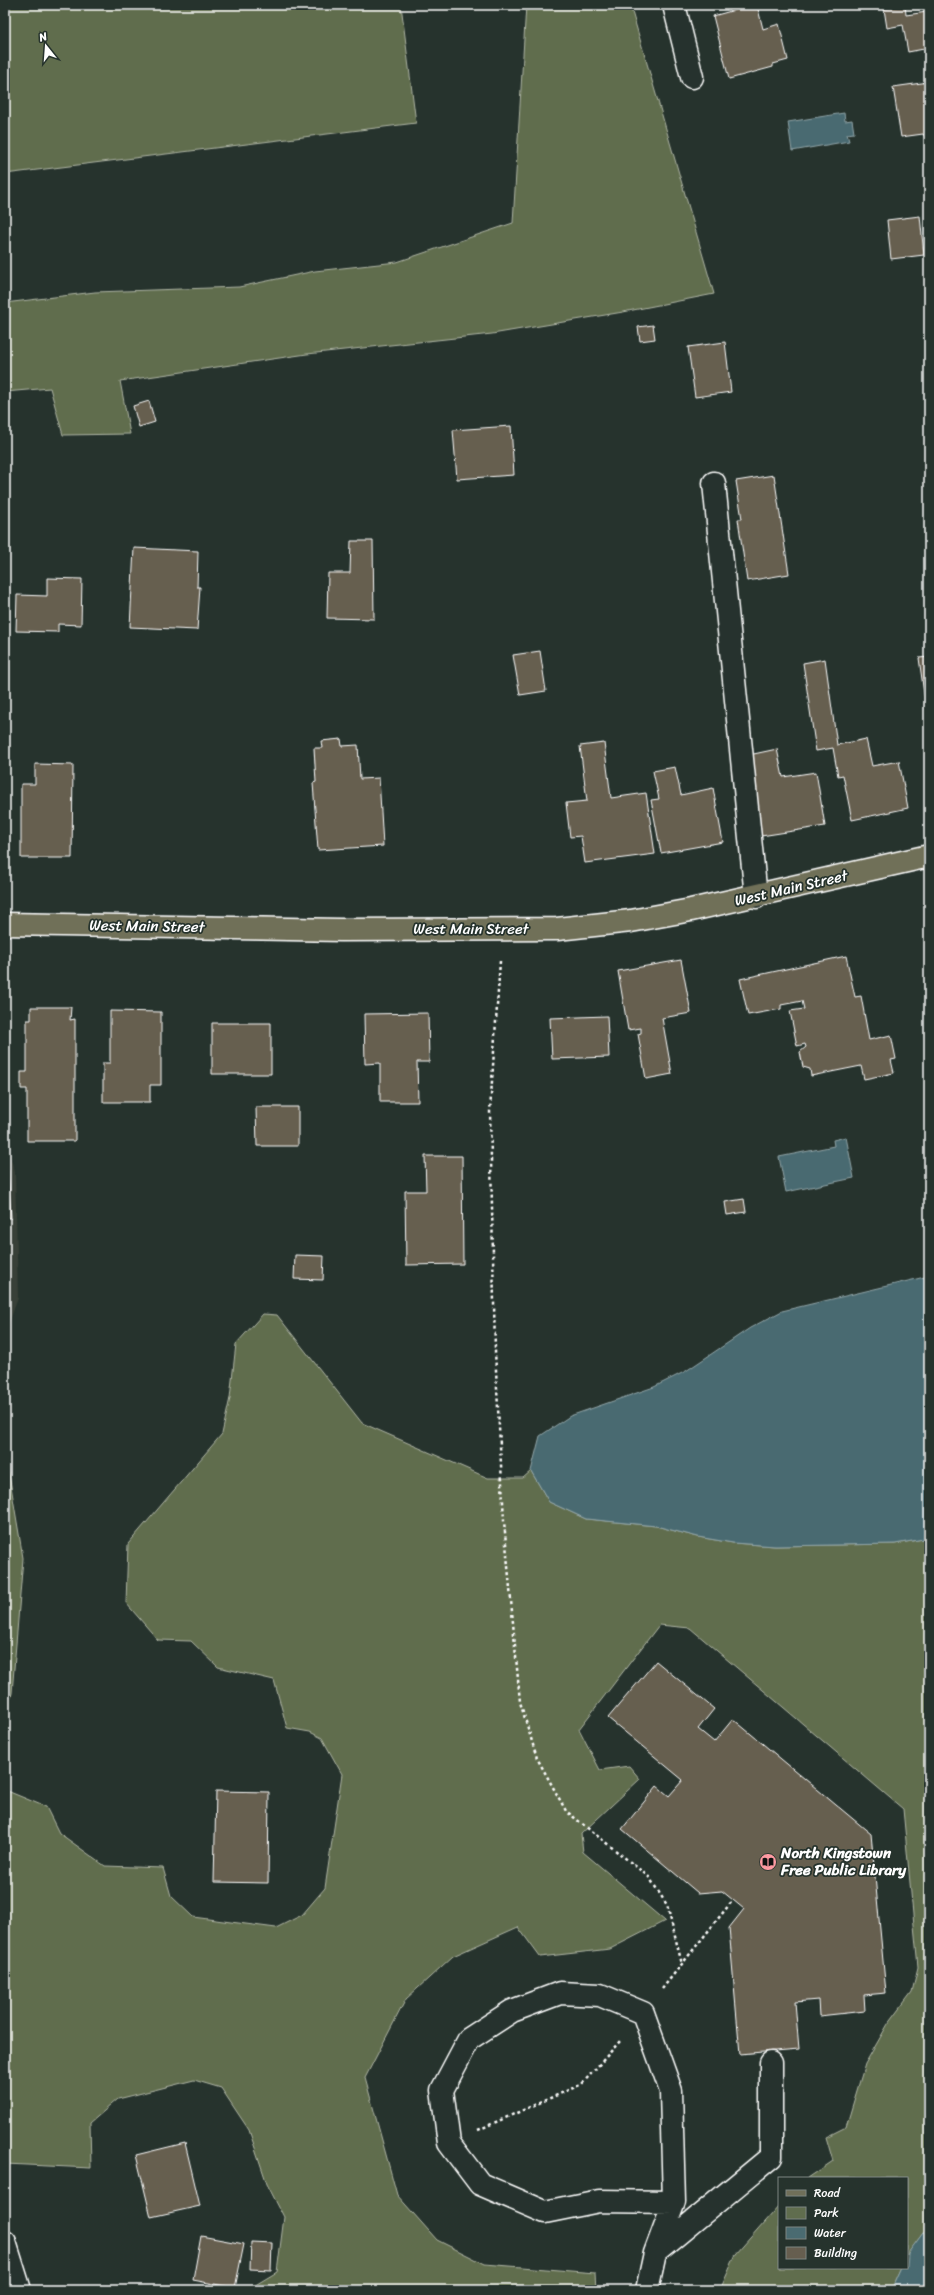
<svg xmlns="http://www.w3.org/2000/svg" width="934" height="2295" viewBox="0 0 934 2295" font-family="Sriracha,sans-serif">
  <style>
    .built { fill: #394037 }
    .green { fill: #606d4e; stroke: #b0b6a6 }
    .water { fill: #4a6b71; stroke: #92a6aa }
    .building { fill: #665e4f; stroke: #fff }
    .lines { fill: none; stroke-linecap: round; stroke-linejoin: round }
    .minor-casing { stroke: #fff; stroke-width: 25 }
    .major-casing { stroke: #fff; stroke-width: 25 }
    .path { stroke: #fff; stroke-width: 2.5; stroke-dasharray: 3 3; stroke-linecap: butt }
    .minor { stroke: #26332d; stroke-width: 22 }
    .major { stroke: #706f59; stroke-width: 22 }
    .labels { text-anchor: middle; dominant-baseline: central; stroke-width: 3.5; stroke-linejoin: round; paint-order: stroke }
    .street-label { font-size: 15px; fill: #fff; stroke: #26332d }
    .poi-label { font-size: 15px; font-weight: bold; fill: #fff; stroke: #26332d; text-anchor: start }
  </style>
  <rect width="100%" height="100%" fill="#26332d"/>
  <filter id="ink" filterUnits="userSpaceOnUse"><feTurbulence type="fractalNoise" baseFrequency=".025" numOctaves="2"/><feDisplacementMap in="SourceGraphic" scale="8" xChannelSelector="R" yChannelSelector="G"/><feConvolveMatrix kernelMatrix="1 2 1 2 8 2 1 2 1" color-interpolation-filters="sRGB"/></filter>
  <g filter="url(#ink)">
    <path class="built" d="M5,1142L15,1172L18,1298L5,1334Z"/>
    <path class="green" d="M5,5H401L416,123L5,174Z
      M526,5H630L714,294L623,312L492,334L307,354L120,381L130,434L63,435L50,388L5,392V303L95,292L239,287L315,271L397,262L513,223Z
      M263,1314L277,1315L362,1423L488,1478H523L531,1471L549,1502L586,1519L656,1526L698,1537L733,1543L775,1546L895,1544L929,1538V2225L907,2255V2178H808L833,2161L826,2137L846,2127L865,2064L888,2024L912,1992L918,1967L903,1809L690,1628L659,1625L579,1729L600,1770L629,1766L640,1779L581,1834L583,1852L665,1921L610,1949L540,1957L518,1927L453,1956L406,1999L365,2078L397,2195L437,2240L485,2264L595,2273L596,2290H247L277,2272L284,2217L267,2184L249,2130L221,2088L194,2080L118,2099L90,2123L91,2168L5,2164V1790L46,1807L59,1833L105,1866L163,1868L171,1896L193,1917L276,1928L302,1915L325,1888L342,1774L322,1738L310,1732L287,1728L274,1680L218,1667L191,1641L158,1640L126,1603L128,1544L222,1434L230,1398L236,1344Z
      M5,1450L23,1558L12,1693L5,1721Z
      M779,2205V2268H901L891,2290H720L736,2254Z"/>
    <path class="water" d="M844,113L845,121L852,120L854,133L847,134L849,141L792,151L788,122Z
      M846,1137L854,1178L786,1192L779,1157L834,1146L833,1140Z
      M929,1276V1538L895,1544L775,1546L733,1543L698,1537L656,1526L586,1519L549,1502L531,1471L540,1436L570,1416L654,1387L686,1371L750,1328L782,1311Z
      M929,2225V2290H891L901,2268H907L908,2253Z"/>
    <path class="building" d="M753,5H757L763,29L779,24L788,60L773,64V67L729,79L713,16Z
      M905,5L906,15L927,12L926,5H929V48L908,52L903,25L887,28L884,9Z
      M929,82V138H926L923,134L901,137L893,87Z
      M920,216L924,255L891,259L887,220Z
      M653,325L655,339L640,341L638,327Z
      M725,342L731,392L695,397L688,347Z
      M149,401L155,422L139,427L133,406Z
      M511,426L514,475L457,479L453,430Z
      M774,475L789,574L747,581L738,519H742L736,481Z
      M351,541H373L374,619L327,618L328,573H350Z
      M134,548L198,551L197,587H200L197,630L130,627Z
      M47,578L82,579L81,625L58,624V632L16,631L17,595L47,596Z
      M540,651L546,691L520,695L513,655Z
      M929,657V714L927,715L919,658Z
      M825,659L837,745L866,739L872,766L899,761L908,808L852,820L843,775L838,776L833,748L816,751L803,663Z
      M341,739L342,746L358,745L360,779L379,778L383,846L318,850L313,783L316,782L314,748H322L321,741Z
      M604,743L611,798L646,793L655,854L585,863L581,836L570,837L566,803L587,801L580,746Z
      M777,749L783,777L816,772L825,826L761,836L749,755Z
      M35,764L73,765L72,858H21V784H35Z
      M675,767L681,795L713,788L723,842L661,853L651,800L659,799L653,771Z
      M846,956L855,997L861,996L869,1040L891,1035L896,1059L891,1060L894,1073L864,1079L861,1066L811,1076L810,1069L803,1067L800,1052L806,1047L805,1044L797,1046L790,1011L804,1009L802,1001L781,1005V1009L748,1015L740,979Z
      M681,960L691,1013L662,1018L672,1074L646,1079L638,1034L641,1033V1028L628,1030L618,971Z
      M31,1007H71L70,1020L75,1019V1141H27V1089H21V1072H27V1020H31Z
      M110,1011L161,1012V1085H150V1102H103V1063H110Z
      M428,1013L429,1062H417L418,1102H380V1063L365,1064L364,1014Z
      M607,1016L609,1057L552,1059L550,1018Z
      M212,1023H271V1074H212Z
      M256,1107H298V1146H257Z
      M425,1156H462L463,1264L406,1265L405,1191H426Z
      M5,1170H8L11,1218H5Z
      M744,1199L746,1212L727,1215L725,1202Z
      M295,1255L324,1256L323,1280L294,1279Z
      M656,1661L714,1709L698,1729L714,1742L733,1719L871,1834L886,1993L864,1995L865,2011L819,2016L818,2000L795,2002L799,2049L740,2054L729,1928L744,1909L722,1891L698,1893L622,1829L657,1786L669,1796L683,1780L608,1718Z
      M216,1791L269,1792L268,1883L214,1882Z
      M185,2143L200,2206L151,2217L136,2155Z
      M201,2236L244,2244L235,2288L193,2280Z
      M251,2242L272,2243L271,2270L250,2269Z"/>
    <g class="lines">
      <g class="minor-casing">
        <path id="minor" d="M674,5L692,77
          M714,483L756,897
          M5,2242L20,2290
          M656,2252L771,2157V2063
          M647,2290L655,2253L674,2202L671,2091L643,2013L600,1995L560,1993L512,2011L469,2039L442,2090L449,2143L480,2184L545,2212L599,2201L674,2202"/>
      </g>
      <g class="major-casing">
        <path id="major" d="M5,924L341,930L557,929L631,921L691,910L929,856"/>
      </g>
      <path class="path" d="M500,961L490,1111L495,1351L504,1521L520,1702L537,1758L566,1811L649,1877L667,1905L682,1964
        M662,1989L733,1900
        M478,2130L582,2084L620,2041"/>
      <use href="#minor" class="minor"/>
      <use href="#major" class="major"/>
    </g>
  </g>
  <defs>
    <g id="library-disc" transform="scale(0.9)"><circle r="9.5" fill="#ff9aa2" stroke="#26332d"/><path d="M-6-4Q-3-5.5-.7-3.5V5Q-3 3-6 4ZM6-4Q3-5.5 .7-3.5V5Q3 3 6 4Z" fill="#111"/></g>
  </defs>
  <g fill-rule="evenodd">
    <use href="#library-disc" x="768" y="1862"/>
  </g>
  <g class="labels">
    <g class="street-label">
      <text transform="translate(791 888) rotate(-13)">West Main Street</text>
      <text transform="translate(147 926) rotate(1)">West Main Street</text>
      <text x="471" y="929">West Main Street</text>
    </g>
    <g class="poi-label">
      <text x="781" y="1853">North Kingstown<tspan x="781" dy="17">Free Public Library</tspan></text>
    </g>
  </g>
  <rect width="934" height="2295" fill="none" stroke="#26332d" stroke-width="20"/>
  <rect x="10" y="10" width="914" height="2275" fill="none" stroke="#fff" stroke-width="1.5" filter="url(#ink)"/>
  <rect x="778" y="2177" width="130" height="92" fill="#26332d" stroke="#7d8581"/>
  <rect x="786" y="2190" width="20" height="6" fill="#706f59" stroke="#7d8581"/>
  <text x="814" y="2197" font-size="12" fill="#ffffff">Road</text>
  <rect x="786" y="2207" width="20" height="12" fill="#606d4e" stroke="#7d8581"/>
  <text x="814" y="2217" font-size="12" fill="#ffffff">Park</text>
  <rect x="786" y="2227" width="20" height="12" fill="#4a6b71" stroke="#7d8581"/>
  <text x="814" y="2237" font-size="12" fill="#ffffff">Water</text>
  <rect x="786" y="2247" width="20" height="12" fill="#665e4f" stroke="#7d8581"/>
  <text x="814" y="2257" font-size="12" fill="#ffffff">Building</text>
  <g transform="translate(46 46) rotate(343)" stroke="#26332d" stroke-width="3" paint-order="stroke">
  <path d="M0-3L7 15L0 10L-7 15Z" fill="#ffffff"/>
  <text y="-6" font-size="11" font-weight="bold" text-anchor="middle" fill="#ffffff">N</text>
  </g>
</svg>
